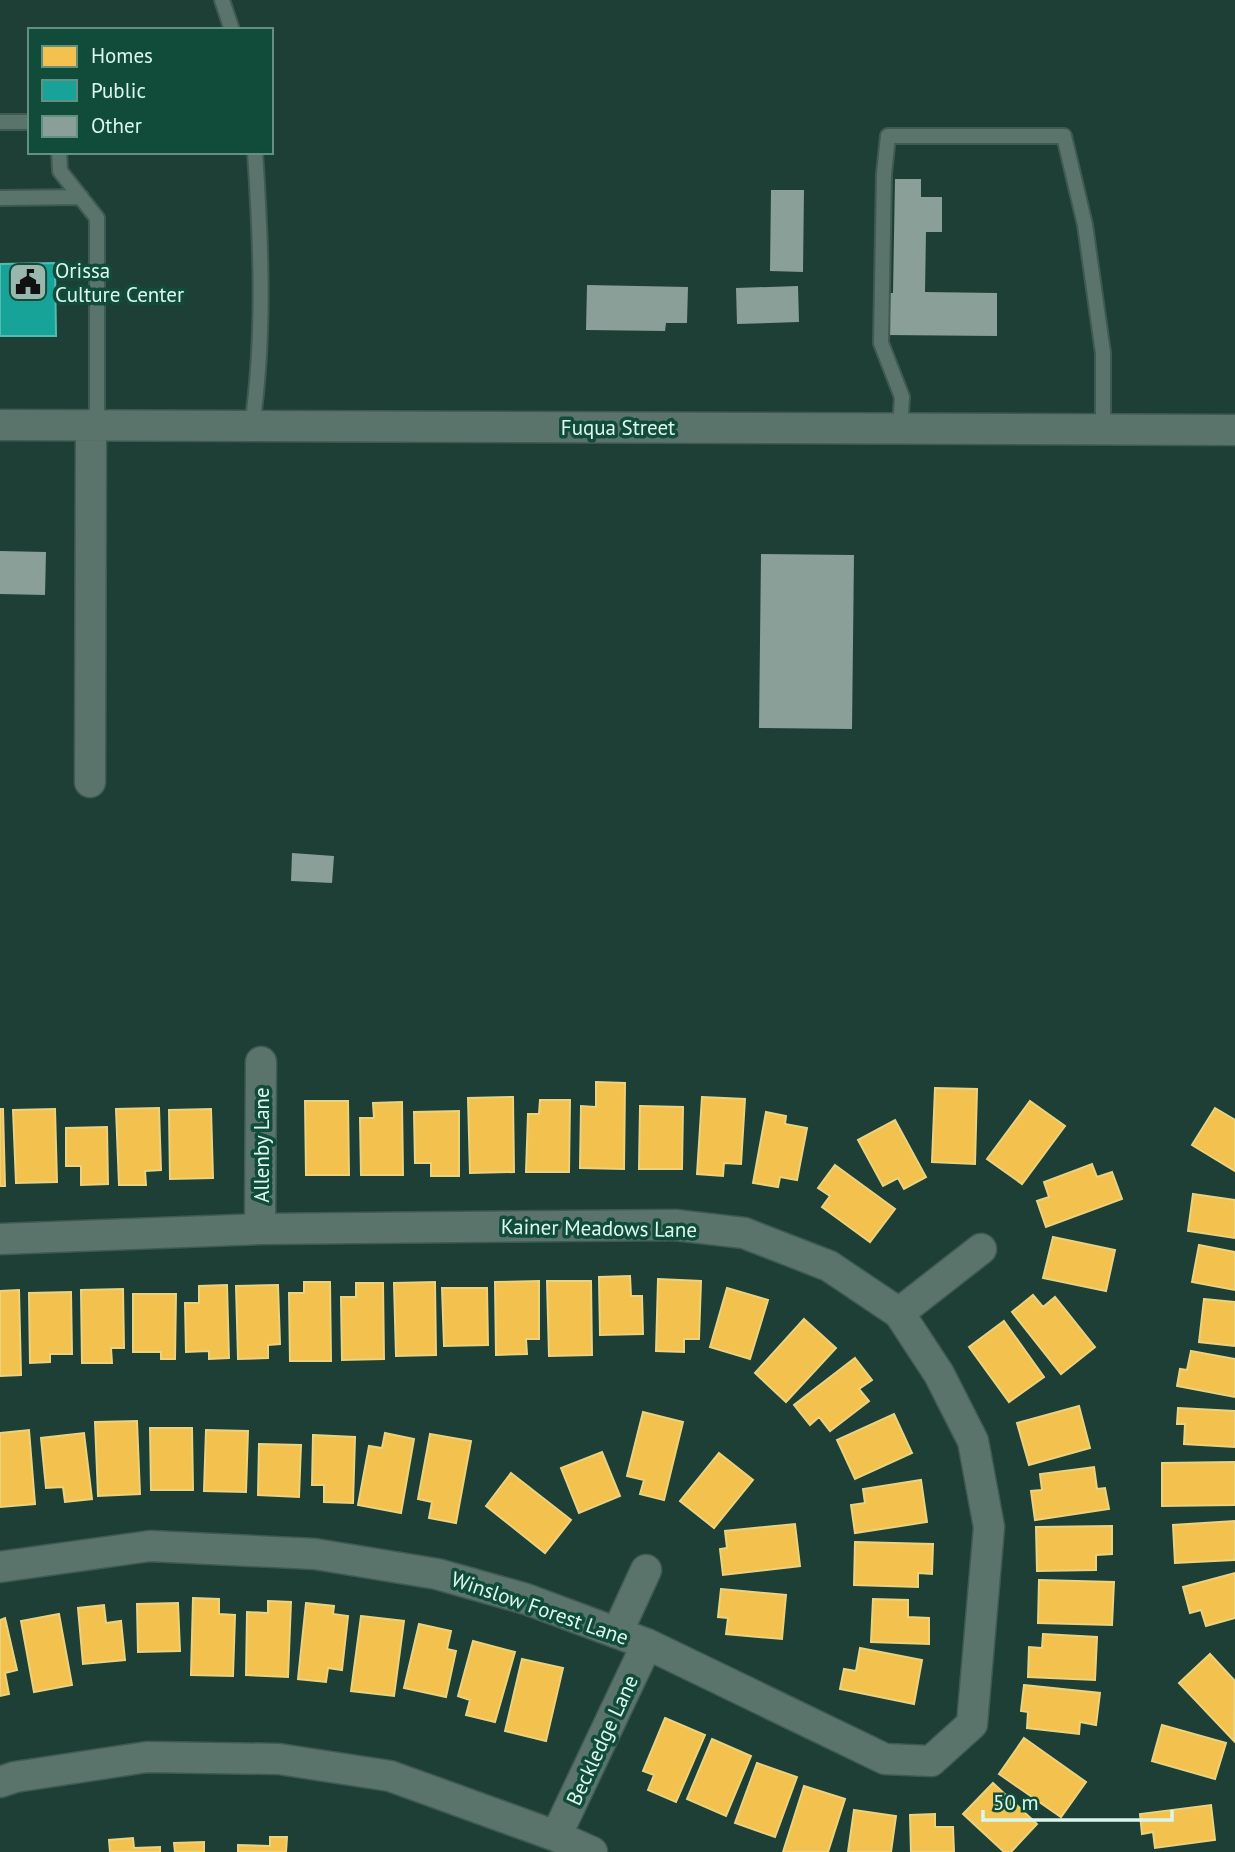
<svg xmlns="http://www.w3.org/2000/svg" width="1235" height="1852" viewBox="0 0 1235 1852" font-family="'PT Sans',sans-serif">
  <style>
    .homes { fill: #f2c14e; stroke: #ebd27e; stroke-width: 2 }
    .public { fill: #17a398; stroke: #52bcb2; stroke-width: 2 }
    .building { fill: #899f98 }
    .lines { fill: none; stroke-linecap: round; stroke-linejoin: round }
    .service-casing { stroke: #3f5a52; stroke-width: 18 }
    .minor-casing { stroke: #3f5a52; stroke-width: 33 }
    .path { stroke: #5e756d; stroke-width: 4.5; stroke-dasharray: 3.5 5; stroke-linecap: butt }
    .service { stroke: #5a746b; stroke-width: 14 }
    .minor { stroke: #5a746b; stroke-width: 30 }
    .labels { text-anchor: middle; dominant-baseline: central; stroke-width: 7; stroke-linejoin: round; paint-order: stroke }
    .poi-label { font-size: 21px; fill: #dcf8ed; stroke: #114c3b; text-anchor: start }
    .street-label { font-size: 21px; fill: #dcf8ed; stroke: #114c3b }
  </style>
  <rect width="100%" height="100%" fill="#1e3f35"/>
  <path class="homes" d="M596,1082L625,1083L624,1169L580,1168L581,1106L596,1107Z
    M935,1088L977,1089L975,1164L932,1162Z
    M513,1097L514,1172L470,1173L468,1098Z
    M702,1097L745,1099L741,1164L724,1163L723,1176L697,1174Z
    M540,1100H570L569,1172H526L528,1114H539Z
    M305,1101H348L349,1175H306Z
    M1030,1101L1065,1126L1022,1184L987,1159Z
    M402,1102L403,1175H361L360,1118H374L373,1103Z
    M640,1106L683,1107L682,1169H639Z
    M159,1108L161,1170L145,1171L146,1185H119L116,1109Z
    M1215,1108L1235,1120V1171L1192,1145Z
    M0,1109H3L5,1186H0Z
    M55,1109L57,1182L16,1183L13,1110Z
    M211,1109L213,1178L170,1179L169,1110Z
    M459,1111V1176H431V1163H415L414,1112Z
    M766,1112L786,1116L785,1124L807,1128L797,1180L780,1177L778,1187L753,1183Z
    M895,1120L926,1177L904,1189L898,1178L883,1186L858,1140Z
    M107,1127L108,1184L81,1185V1166H66V1128Z
    M1092,1164L1097,1177L1112,1172L1122,1199L1046,1227L1037,1201L1049,1197L1044,1182Z
    M835,1165L895,1209L870,1242L822,1207L830,1196L818,1188Z
    M1193,1194L1235,1200V1238L1188,1231Z
    M1053,1237L1115,1250L1106,1291L1043,1278Z
    M1199,1245L1235,1252V1290L1192,1282Z
    M630,1276L631,1296H642L643,1334L600,1335L599,1277Z
    M658,1279L701,1281L699,1339H684V1352L656,1351Z
    M539,1281V1339H526L527,1354L496,1355L495,1282Z
    M547,1281H591L592,1355L549,1356Z
    M304,1282H330L331,1361H290L289,1293H304Z
    M435,1282L436,1355L396,1356L394,1283Z
    M356,1283H383L384,1359L342,1360L341,1297H356Z
    M227,1285L229,1358L209,1359V1351L186,1352L185,1303H199V1286Z
    M278,1285L280,1344L268,1345V1358L238,1359L236,1286Z
    M442,1288H487L488,1345L444,1346Z
    M727,1288L768,1300L750,1359L710,1347Z
    M123,1289L124,1348H111L112,1363H82L81,1290Z
    M19,1290L21,1375L0,1376V1291Z
    M71,1292L72,1354H50V1362L30,1363L29,1293Z
    M133,1294H176L175,1359H161V1352H133Z
    M1033,1295L1043,1307L1055,1297L1095,1347L1061,1374L1012,1312Z
    M1204,1299L1235,1302V1346L1199,1342Z
    M804,1319L836,1348L786,1402L755,1373Z
    M1004,1321L1044,1377L1009,1402L969,1347Z
    M1191,1351L1235,1359V1397L1177,1386L1180,1369L1187,1370Z
    M855,1358L872,1380L859,1389L869,1401L830,1431L819,1417L810,1425L794,1405Z
    M1079,1406L1090,1448L1029,1465L1017,1423Z
    M1178,1408L1235,1411V1447L1184,1444L1185,1424H1177Z
    M643,1412L683,1422L664,1500L640,1494L644,1480L627,1476Z
    M894,1414L912,1453L855,1479L837,1440Z
    M137,1421L140,1494L98,1496L95,1422Z
    M150,1428H192L193,1490H151Z
    M29,1430L35,1504L0,1507V1433Z
    M206,1430L248,1431L246,1492L204,1491Z
    M84,1433L92,1499L65,1502L63,1487L46,1488L41,1438Z
    M385,1433L414,1439L401,1513L358,1505L369,1446L382,1448Z
    M430,1434L471,1441L456,1523L429,1518L432,1502L418,1499Z
    M313,1435L355,1437L353,1503L324,1502V1485H312Z
    M259,1444L301,1445L299,1497L258,1495Z
    M602,1452L620,1496L579,1513L561,1468Z
    M719,1453L753,1480L714,1528L680,1501Z
    M1235,1462V1505L1162,1506V1463Z
    M1094,1467L1097,1489L1105,1488L1109,1509L1035,1520L1031,1491L1042,1490L1040,1474Z
    M511,1473L571,1520L545,1553L486,1506Z
    M921,1480L927,1522L855,1533L851,1505L865,1503L863,1489Z
    M1235,1521V1560L1175,1563L1173,1525Z
    M795,1524L800,1566L723,1575L720,1549L727,1548L725,1531Z
    M1112,1526V1554L1096,1555V1570L1037,1571L1036,1527Z
    M855,1542L933,1544L932,1574L918,1573V1587L854,1585Z
    M1235,1573V1618L1206,1626L1201,1610L1190,1613L1183,1587Z
    M1039,1580L1114,1582L1112,1625L1038,1623Z
    M721,1589L786,1595L782,1639L726,1634L728,1618L718,1617Z
    M193,1598L219,1599V1614L235,1615L233,1676L191,1675Z
    M873,1599L908,1600V1617L929,1618V1644L871,1642Z
    M268,1601L291,1602L288,1677L246,1675L247,1612L268,1613Z
    M178,1603L180,1651L138,1652L137,1604Z
    M306,1603L334,1606L333,1614L348,1616L342,1670L328,1668L326,1682L298,1679Z
    M104,1605L106,1623L121,1621L125,1660L83,1664L78,1608Z
    M59,1614L72,1685L34,1692L21,1621Z
    M361,1616L404,1621L394,1696L351,1691Z
    M5,1618L17,1670L5,1673L9,1694L0,1696V1620Z
    M419,1624L451,1631L447,1649L456,1651L446,1697L404,1688Z
    M1043,1634L1097,1637L1095,1680L1028,1677L1029,1647L1042,1648Z
    M473,1641L515,1652L495,1722L466,1715L470,1700L458,1696Z
    M860,1648L922,1660L914,1704L840,1689L844,1669L856,1671Z
    M1210,1654L1235,1681L1234,1741L1179,1683Z
    M522,1659L563,1668L546,1741L505,1731Z
    M1024,1685L1100,1693L1096,1725L1080,1722L1079,1734L1027,1728L1028,1712L1021,1711Z
    M665,1718L705,1735L676,1802L648,1790L654,1775L643,1771Z
    M1162,1725L1226,1743L1215,1779L1152,1761Z
    M1024,1738L1086,1782L1061,1817L999,1774Z
    M712,1739L751,1756L726,1816L687,1799Z
    M757,1763L797,1777L775,1837L735,1823Z
    M993,1783L1037,1824L1011,1852H1004L963,1814Z
    M804,1786L845,1799L828,1852H783Z
    M1211,1805L1215,1840L1155,1848L1153,1832L1142,1834L1140,1814Z
    M854,1810L896,1816L891,1852H848Z
    M935,1814V1827H953L954,1852H911L910,1815Z
    M270,1837H287L286,1852H238V1845L270,1846Z
    M133,1838L134,1848L160,1847V1852H110L109,1840Z
    M204,1842V1852H175L174,1843Z"/>
  <path class="public" d="M55,263L56,336H0V264Z"/>
  <path class="building" d="M895,179H921V197H942V232H926L925,292L997,293V336L886,335L887,293H893Z
    M771,190H804L803,272L770,271Z
    M587,285L688,287L687,323H666L665,331L586,330Z
    M798,286L799,322L737,324L736,288Z
    M0,551L46,552L45,595L0,594Z
    M761,554L854,555L852,729L759,728Z
    M292,853L334,856L332,883L291,881Z"/>
  <g class="lines">
    <g class="service-casing">
      <path id="service" d="M222,0L232,30
        M0,122H30
        M59,152L60,171L97,218V425
        M0,198L81,197
        M252,426C265,337 261,242 255,152
        M900,429L902,397L881,343L884,174L888,136H1064L1085,225L1103,353V430"/>
    </g>
    <g class="minor-casing">
      <path id="minor" d="M0,425L1235,430
        M90,782L91,425
        M260,1229L261,1062
        M0,1239L260,1229L675,1225L744,1233L829,1266L899,1313L939,1374L973,1441L989,1527L972,1724L931,1761L885,1759L647,1644L526,1599L437,1574L315,1554L150,1546L0,1567
        M899,1313L981,1249
        M617,1633L646,1570
        M0,1782L15,1777L147,1757L279,1759L390,1776L556,1836L592,1852
        M556,1836L647,1644"/>
    </g>
    <path class="path" d="M56,300L78,301"/>
    <use href="#service" class="service"/>
    <use href="#minor" class="minor"/>
  </g>
  <defs>
    <g id="civic-square" transform="scale(2.0125)"><rect x="-9" y="-9" width="18" height="18" rx="4" fill="#9ab7ad" stroke="#114c3b"/><path d="M-.6-6.5H3V-4.5H.6V-3L4-1V1h2V6H-6V1h2V-1L-.6-3ZM-1.2 2.5V6h2.4V2.5Z" fill="#111"/></g>
  </defs>
  <g fill-rule="evenodd">
    <use href="#civic-square" x="28" y="282"/>
  </g>
  <g class="labels">
    <g class="poi-label">
      <text x="55" y="270">Orissa<tspan x="55" dy="24">Culture Center</tspan></text>
    </g>
    <g class="street-label">
      <text x="618" y="427">Fuqua Street</text>
      <text transform="translate(261 1145) rotate(-90)">Allenby Lane</text>
      <text transform="translate(599 1228) rotate(1)">Kainer Meadows Lane</text>
      <text transform="translate(540 1608) rotate(19)">Winslow Forest Lane</text>
      <text transform="translate(602 1740) rotate(-65)">Beckledge Lane</text>
    </g>
  </g>
  <rect x="28" y="28" width="245" height="126" fill="#114c3b" stroke="#629182" stroke-width="2"/>
  <rect x="42" y="46" width="35" height="21" fill="#f2c14e" stroke="#629182" stroke-width="2"/>
  <text x="91" y="63" font-size="21" fill="#dcf8ed">Homes</text>
  <rect x="42" y="80" width="35" height="21" fill="#17a398" stroke="#629182" stroke-width="2"/>
  <text x="91" y="98" font-size="21" fill="#dcf8ed">Public</text>
  <rect x="42" y="116" width="35" height="21" fill="#899f98" stroke="#629182" stroke-width="2"/>
  <text x="91" y="133" font-size="21" fill="#dcf8ed">Other</text>
  <path d="M983 1810v10h189v-10" fill="none" stroke="#dcf8ed" stroke-width="3.5"/>
  <text x="993" y="1810" font-size="21" fill="#dcf8ed" stroke="#114c3b" stroke-width="5" paint-order="stroke">50 m</text>
</svg>
